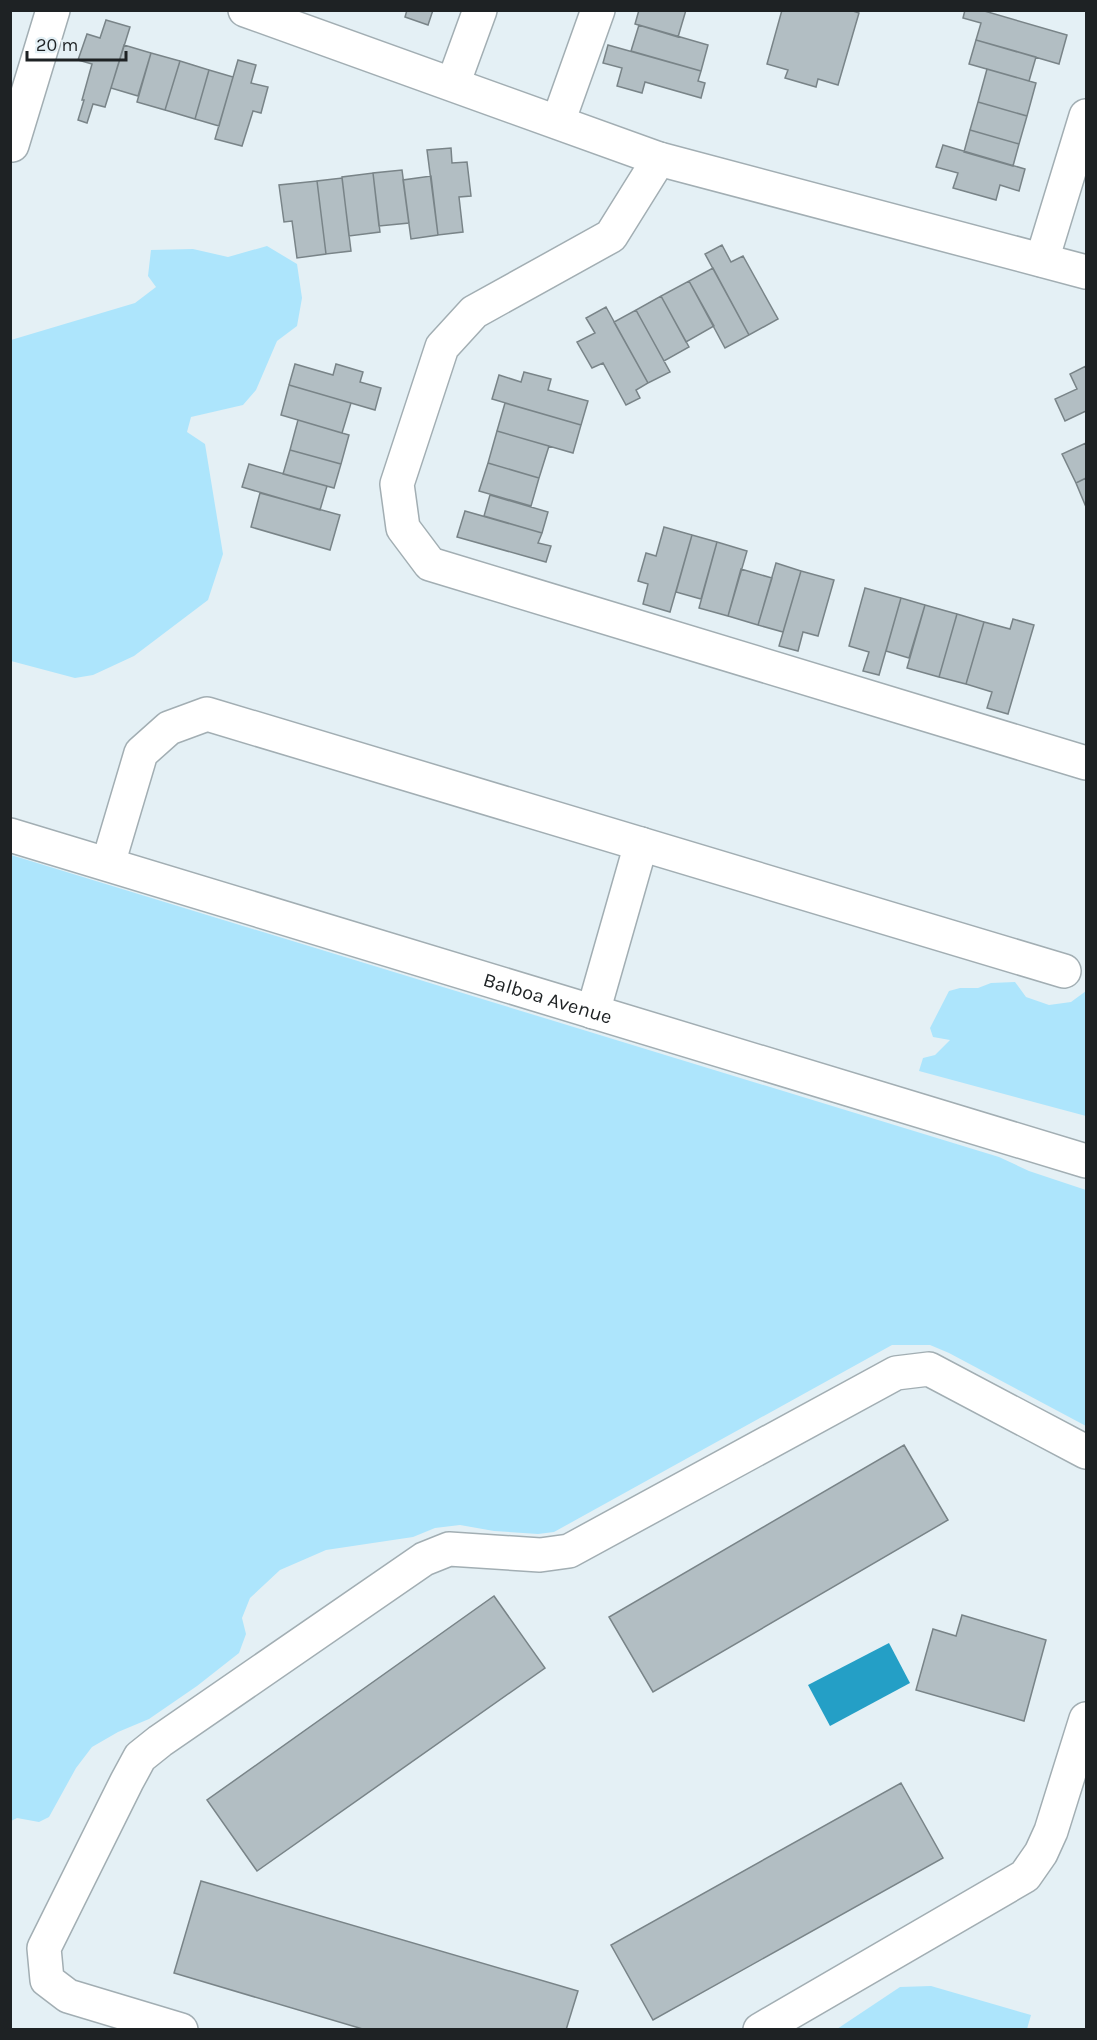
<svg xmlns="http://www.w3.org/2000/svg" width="1097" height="2040" viewBox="0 0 1097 2040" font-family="Karla,sans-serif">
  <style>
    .green { fill: #ade5fc }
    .water { fill: #249fc6 }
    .building { fill: #b2bec3; stroke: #798488; stroke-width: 1.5 }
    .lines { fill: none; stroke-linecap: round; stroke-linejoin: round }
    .minor-casing { stroke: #a2aeb3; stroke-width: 36 }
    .minor { stroke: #fff; stroke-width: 33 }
    .labels { text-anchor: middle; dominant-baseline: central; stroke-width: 5; stroke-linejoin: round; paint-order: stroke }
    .street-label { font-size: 20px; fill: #1e2224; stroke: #e4f0f5 }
  </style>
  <rect width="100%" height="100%" fill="#e4f0f5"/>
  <path class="green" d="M267,246L297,264L302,298L297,326L277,341L256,390L243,405L191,417L187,432L205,444L223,554L208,600L134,656L93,675L75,678L11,661V340L135,303L156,287L148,276L151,250L193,249L228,257Z
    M11,855L999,1157L1029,1171L1086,1190V1426L949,1353L930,1345H892L554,1532L538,1534L494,1531L460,1525L435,1528L413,1537L326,1550L280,1570L250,1598L242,1618L246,1634L239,1653L197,1686L149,1719L118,1732L92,1747L76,1768L49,1817L39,1822L17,1818L11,1821Z
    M1015,982L1026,997L1049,1005L1071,1002L1086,991V1116L919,1071L923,1058L935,1055L950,1040L933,1037L930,1028L949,991L960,988H978L991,983Z
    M931,1986L1031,2015L1027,2029H837L900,1987Z"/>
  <path class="water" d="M889,1643L910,1683L830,1726L808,1685Z"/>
  <path class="building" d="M407,10H433L428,25L405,17Z
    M639,10H686L678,37L635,24Z
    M782,10H850L859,13L838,85L818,79L816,87L785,78L788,70L767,64Z
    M965,10H981L1067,35L1059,64L976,40L981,23L963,18Z
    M106,20L130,27L105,107L93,104L87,123L78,120L84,100H82L92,64L78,60L87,34L100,38Z
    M639,25L708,45L701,71L631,51Z
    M976,40L1036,57L1029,81L969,64Z
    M124,45L151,53L138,96L111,88Z
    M608,45L701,71L698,81L705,83L701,98L645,82L642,93L617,86L622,68L603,63Z
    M151,53L180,61L165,110L137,102Z
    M238,60L256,65L251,83L268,87L261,113L253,111L242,146L215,139Z
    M180,61L209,70L195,119L165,110Z
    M987,69L1036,83L1027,116L978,102Z
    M209,70L233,77L219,126L195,119Z
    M978,102L1027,116L1019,144L970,130Z
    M970,130L1019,144L1013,166L964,152Z
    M943,145L1025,169L1019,191L1000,185L996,200L953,188L958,173L936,167Z
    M451,148L452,163L467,162L471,196L459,197L463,232L438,235L427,150Z
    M402,170L409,223L379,226L373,173Z
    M373,173L380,232L349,236L342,177Z
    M431,176L438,235L411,239L403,180Z
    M342,178L351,251L326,254L317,181Z
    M317,181L326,254L297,258L292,221L284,222L279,185Z
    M722,245L731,262L743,256L778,319L749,335L705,254Z
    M713,268L749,335L725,348L689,281Z
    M689,281L714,326L686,342L661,296Z
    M661,296L689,347L664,361L636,310Z
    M606,307L648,383L636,390L640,398L626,405L603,363L592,368L577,342L595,333L586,318Z
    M636,310L670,372L648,383L614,322Z
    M295,364L333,375L336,364L363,372L360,382L381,388L375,410L289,385Z
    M1086,366V411L1065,421L1055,399L1077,389L1070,374Z
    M524,372L551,379L548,390L588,401L581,425L492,399L499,375L521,382Z
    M289,385L351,403L342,433L281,415Z
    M505,403L581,425L573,453L497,431Z
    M298,420L349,435L341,464L290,450Z
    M497,431L549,446L539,478L488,463Z
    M1086,443V478L1076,483L1062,454Z
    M290,450L341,464L334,488L283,474Z
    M488,463L539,478L531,506L479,491Z
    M249,464L327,486L320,510L242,487Z
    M1086,478V507L1076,483Z
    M260,493L340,515L330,550L251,527Z
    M490,495L548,512L542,533L484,516Z
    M465,511L542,533L538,543L551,546L546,562L457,537Z
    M664,527L692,535L670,612L643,604L648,584L638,581L646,553L656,556Z
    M692,535L717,542L701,599L676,592Z
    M717,542L747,551L728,616L699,608Z
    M776,563L801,571L783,632L758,625Z
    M741,569L772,578L758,625L728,616Z
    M801,571L834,580L818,636L803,632L798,651L779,646Z
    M865,588L901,598L879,675L863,671L869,652L849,646Z
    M901,598L925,605L909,658L886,651Z
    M925,605L957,614L939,677L907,668Z
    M957,614L984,622L966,684L939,677Z
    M1013,619L1034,625L1008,714L987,708L992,692L966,684L984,622L1010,629Z
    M904,1445L948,1520L653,1692L609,1617Z
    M494,1596L545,1668L257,1871L207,1800Z
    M962,1615L1046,1640L1024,1721L916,1690L933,1629L956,1636Z
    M901,1783L943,1858L653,2020L611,1945Z
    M201,1881L578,1991L566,2030H366L174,1973Z"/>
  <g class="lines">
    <g class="minor-casing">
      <g id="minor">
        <path d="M245,10L659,159L1086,272"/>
        <path d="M453,84L480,10"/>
        <path d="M558,122L598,10"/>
        <path d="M12,145L53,10"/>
        <path d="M659,159L611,236L474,312L442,347L397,484L403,528L430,564L1086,763"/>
        <path d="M1042,260L1086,116"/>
        <path id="s1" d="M10,835L1086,1161"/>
        <path d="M108,864L141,753L169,728L207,714L1064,971"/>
        <path d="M593,1012L641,844"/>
        <path d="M181,2030L68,1996L47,1980L44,1948L127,1781L140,1757L160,1741L424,1559L449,1549L540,1555L569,1551L896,1373L929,1369L1086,1452"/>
        <path d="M760,2030L1025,1876L1041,1853L1051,1831L1086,1719"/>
      </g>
    </g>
    <use href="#minor" class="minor"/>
  </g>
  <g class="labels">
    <g class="street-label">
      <text stroke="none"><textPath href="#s1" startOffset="562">Balboa Avenue</textPath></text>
    </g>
  </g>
  <rect width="1097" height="2040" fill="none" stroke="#1e2224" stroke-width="24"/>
  <path d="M27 51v9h99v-9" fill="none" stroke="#1e2224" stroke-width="3"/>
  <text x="36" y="51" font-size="18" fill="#1e2224" stroke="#e4f0f5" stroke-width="4.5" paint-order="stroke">20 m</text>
</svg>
